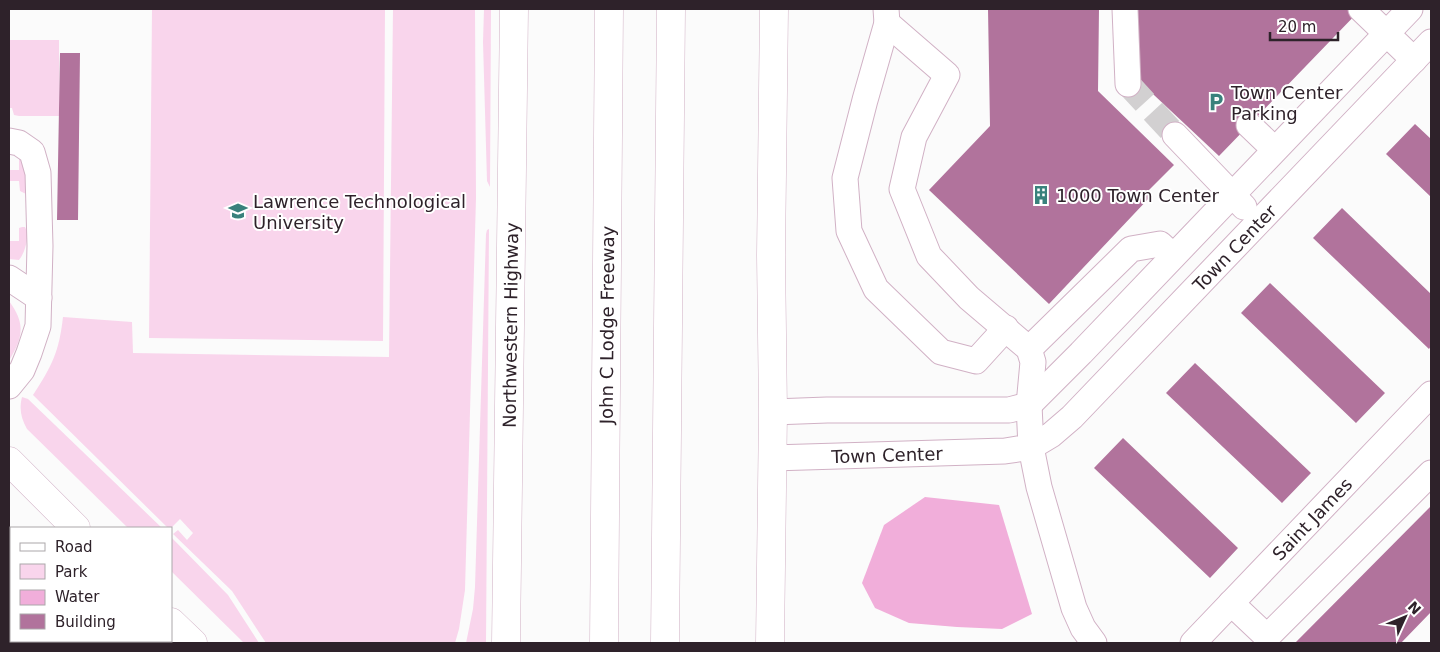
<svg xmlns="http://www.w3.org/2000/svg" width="1440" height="652" viewBox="0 0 1440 652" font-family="'DejaVu Sans',sans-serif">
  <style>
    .green { fill: #f9d5ec }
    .water { fill: #f1aeda }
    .building { fill: #b1739c }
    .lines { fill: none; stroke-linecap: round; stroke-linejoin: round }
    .minor-tunnel { stroke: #d2d0d1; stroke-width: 25; stroke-dasharray: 25 12; stroke-linecap: butt }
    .minor-casing { stroke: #d1b1c5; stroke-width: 27 }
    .major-casing { stroke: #d1b1c5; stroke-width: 29 }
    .highway-casing { stroke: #d1b1c5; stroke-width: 29 }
    .minor { stroke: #fff; stroke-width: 25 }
    .major { stroke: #fff; stroke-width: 28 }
    .highway { stroke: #fff; stroke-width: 28 }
    .labels { text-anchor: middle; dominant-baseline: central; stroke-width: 4; stroke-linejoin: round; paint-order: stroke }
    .poi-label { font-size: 18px; fill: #2e222a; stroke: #fff; text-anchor: start }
    .street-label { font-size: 18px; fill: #2e222a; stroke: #fff }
  </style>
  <rect width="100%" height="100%" fill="#fbfbfb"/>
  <path class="green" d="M152,9H385L383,341L149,338Z
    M393,9H475L476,198L465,590L459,629L455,643H266L232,591L173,534L178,530L187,540L193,533L180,519L171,528H168L33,395C52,366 59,352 63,317L132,322L133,353L389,357Z
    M484,9H491L490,187L487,181L483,42Z
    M9,40H59V116H19L14,115L12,108H9Z
    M19,155H25L28,192L26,194L20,191L19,181H9V170H19Z
    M22,227H25C30,236 25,253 19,260L9,259V241H19V228Z
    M489,229L486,643H466L473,609L475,587L486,234L487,230Z
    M9,301C26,324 23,337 9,361Z
    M22,397L28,399L162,528H128L27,429C21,418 19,409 22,397Z
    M171,537L228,595L259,643H244L171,571Z"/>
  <path class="water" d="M925,497L999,505L1032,614L1002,629L957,627L909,623L875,608L862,583L884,525Z"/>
  <path class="building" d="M988,9H1099L1098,91L1174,165L1146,193L1150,197L1049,304L929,190L990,126Z
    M1137,9H1361L1219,156L1138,80Z
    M60,53H80L78,220H57Z
    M1415,124L1431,139V197L1386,154Z
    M1342,208L1431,294V346L1429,349L1313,238Z
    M1270,283L1385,393L1356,423L1241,313Z
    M1195,363L1311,473L1282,503L1166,393Z
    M1123,438L1238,548L1210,578L1094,468Z
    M1431,506V612L1401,643H1295Z"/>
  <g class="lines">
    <path class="minor-tunnel" d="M1128,84L1175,135"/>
    <g class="minor-casing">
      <g id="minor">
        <path d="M886,9L887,23L947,75L914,137L902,189L929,256L969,298L1029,349L1033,362L1029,405L1031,447L1039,487L1074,608L1083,628L1094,643"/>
        <path d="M1125,9L1128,84"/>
        <path d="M1361,9L1414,60"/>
        <path d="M887,23L865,100L845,178L849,231L876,289L941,352L976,361L1006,328"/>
        <path d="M1249,125L1274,149"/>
        <path d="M1175,135L1244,207"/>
        <path d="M9,141L19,143L32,152L38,173L40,246L38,326L29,353L22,370L9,386"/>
        <path d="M9,278L39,298"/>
        <path d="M1029,349L1131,249L1160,244L1173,256"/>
        <path d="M773,412L827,410H1009L1029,405L1081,353L1410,9"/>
        <path id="s1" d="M772,458L1005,451L1031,447L1051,435L1072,417L1431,42"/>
        <path d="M1231,603L1267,637L1431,473"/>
        <path d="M9,632L11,629"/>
        <path d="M63,643L66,641"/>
        <path id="s2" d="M1193,643L1431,394"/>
      </g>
    </g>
    <g class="major-casing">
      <g id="major">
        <path d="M9,461L76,528"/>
        <path d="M171,622L193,643"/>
        <path id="s3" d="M506,643L514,9"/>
        <path d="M770,643L773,412L771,255L774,9"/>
      </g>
    </g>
    <g class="highway-casing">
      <g id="highway">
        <path id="s4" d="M604,643L609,9"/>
        <path d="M665,643L671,9"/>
      </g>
    </g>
    <use href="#minor" class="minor"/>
    <use href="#major" class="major"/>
    <use href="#highway" class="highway"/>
  </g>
  <defs>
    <g id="parking-bare" transform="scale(1.5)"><path d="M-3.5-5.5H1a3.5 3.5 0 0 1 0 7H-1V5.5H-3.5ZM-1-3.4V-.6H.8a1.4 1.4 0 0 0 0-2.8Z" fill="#39817c" stroke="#fff" stroke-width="2.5" paint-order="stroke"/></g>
    <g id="building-bare" transform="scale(1.5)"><path d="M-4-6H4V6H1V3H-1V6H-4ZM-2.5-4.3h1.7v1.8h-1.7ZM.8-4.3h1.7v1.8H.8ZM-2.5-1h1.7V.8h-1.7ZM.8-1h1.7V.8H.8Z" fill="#39817c" stroke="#fff" stroke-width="2.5" paint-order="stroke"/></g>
    <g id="university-bare" transform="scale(1.5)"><path d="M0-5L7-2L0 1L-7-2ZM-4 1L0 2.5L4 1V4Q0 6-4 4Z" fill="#39817c" stroke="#fff" stroke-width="2.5" paint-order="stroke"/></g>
  </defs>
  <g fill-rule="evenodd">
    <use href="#parking-bare" x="1216" y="102"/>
    <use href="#building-bare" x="1041" y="195"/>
    <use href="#university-bare" x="238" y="211"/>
  </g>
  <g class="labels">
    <g class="poi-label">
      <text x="1231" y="92">Town Center<tspan x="1231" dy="21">Parking</tspan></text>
      <text x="1056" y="195">1000 Town Center</text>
      <text x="253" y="201">Lawrence Technological<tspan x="253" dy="21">University</tspan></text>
    </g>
    <g class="street-label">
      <text stroke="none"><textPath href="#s1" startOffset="545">Town Center</textPath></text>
      <text stroke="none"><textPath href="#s3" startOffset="318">Northwestern Highway</textPath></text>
      <text stroke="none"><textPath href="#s4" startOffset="318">John C Lodge Freeway</textPath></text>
      <text stroke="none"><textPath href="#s1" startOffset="115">Town Center</textPath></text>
      <text stroke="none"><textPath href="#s2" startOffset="172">Saint James</textPath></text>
    </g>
  </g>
  <rect width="1440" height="652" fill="none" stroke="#2e222a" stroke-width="20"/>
  <rect x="10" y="527" width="162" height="115" fill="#ffffff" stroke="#aba7aa"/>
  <rect x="20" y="543" width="25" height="8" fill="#ffffff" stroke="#aba7aa"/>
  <text x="55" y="552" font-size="15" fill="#2e222a">Road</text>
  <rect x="20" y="564" width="25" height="15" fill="#f9d5ec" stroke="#aba7aa"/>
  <text x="55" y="577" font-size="15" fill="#2e222a">Park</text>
  <rect x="20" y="590" width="25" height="15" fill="#f1aeda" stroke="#aba7aa"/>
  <text x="55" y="602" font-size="15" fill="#2e222a">Water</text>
  <rect x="20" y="614" width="25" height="15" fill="#b1739c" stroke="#aba7aa"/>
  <text x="55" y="627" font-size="15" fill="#2e222a">Building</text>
  <g transform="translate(1405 617) rotate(46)" stroke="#ffffff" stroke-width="4" paint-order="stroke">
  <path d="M0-4L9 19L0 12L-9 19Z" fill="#2e222a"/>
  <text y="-8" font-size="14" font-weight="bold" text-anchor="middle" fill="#2e222a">N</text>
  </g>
  <path d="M1270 32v8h68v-8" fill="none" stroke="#2e222a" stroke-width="2.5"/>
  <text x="1278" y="32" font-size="15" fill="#2e222a" stroke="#ffffff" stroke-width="4" paint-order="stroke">20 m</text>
</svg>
